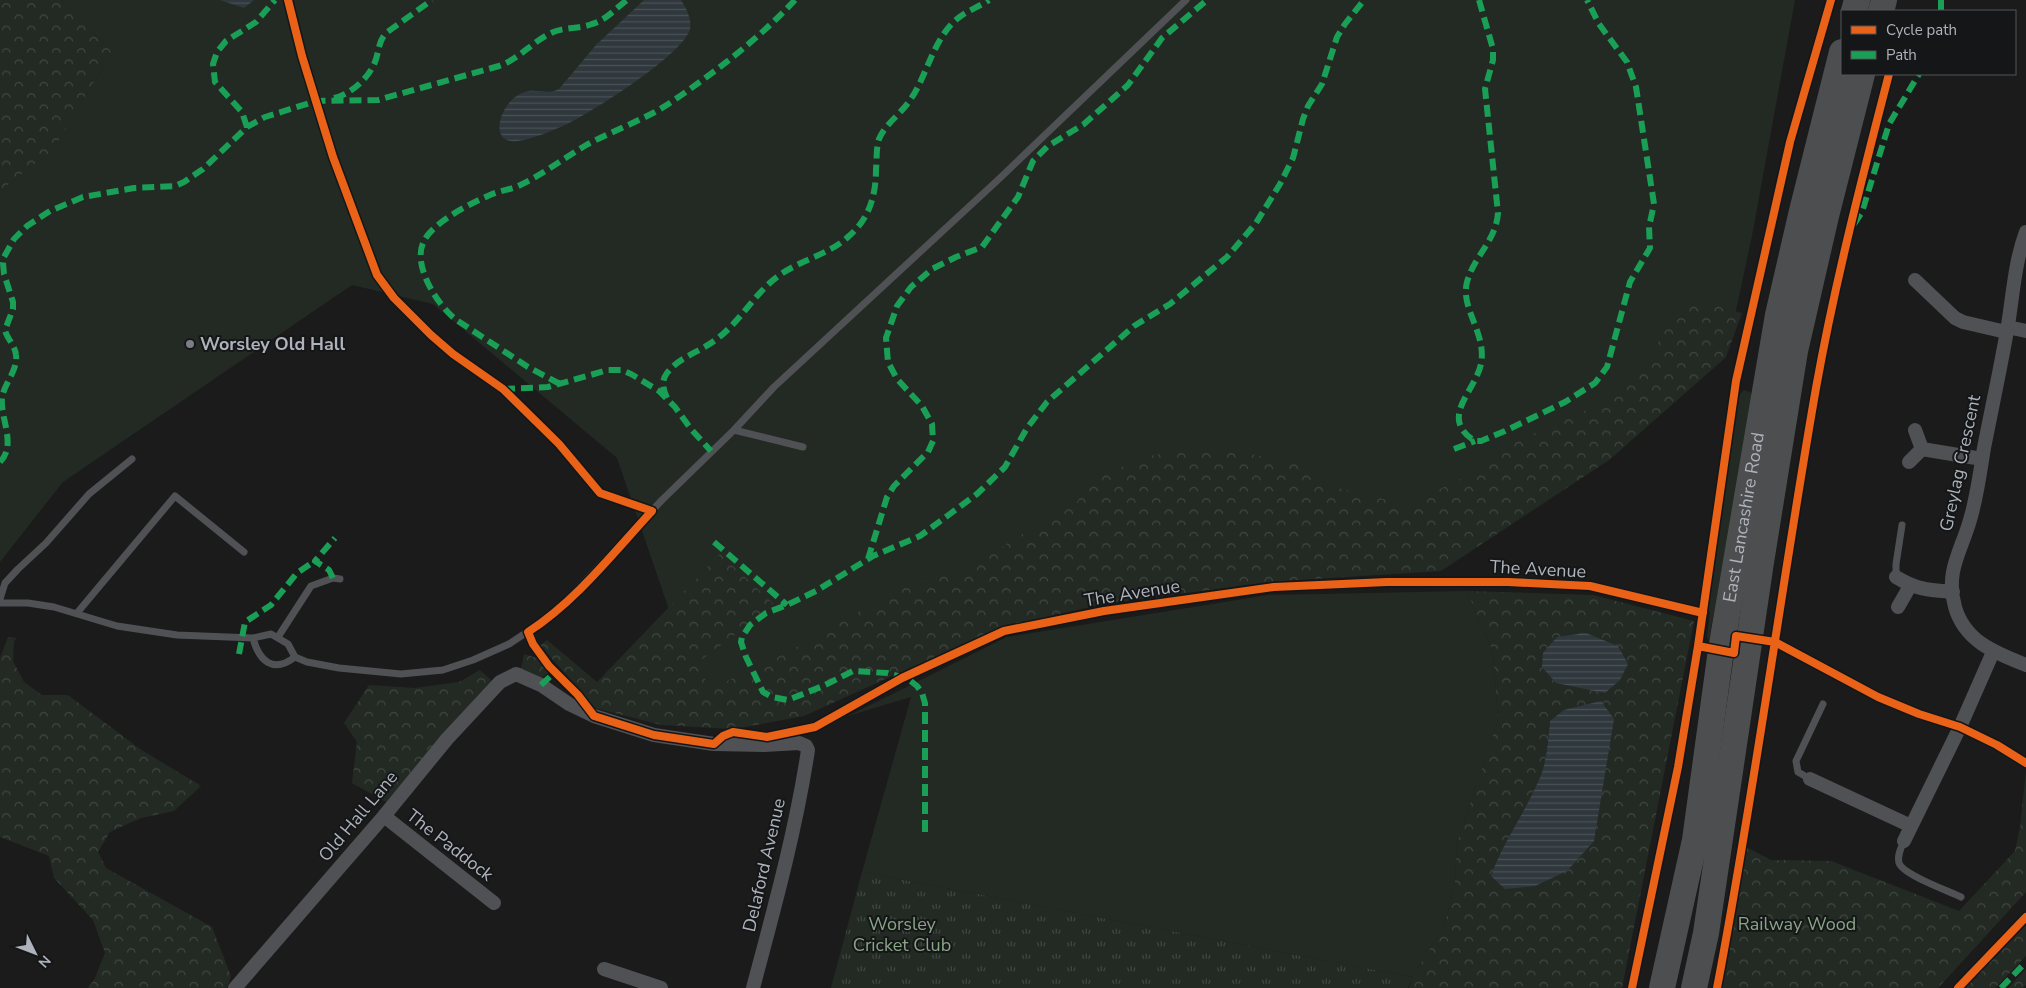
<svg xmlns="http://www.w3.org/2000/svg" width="2026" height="988" viewBox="0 0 2026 988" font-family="'Nunito Sans',sans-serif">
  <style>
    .green { fill: #232a23 }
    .forest { fill: url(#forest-crowns); fill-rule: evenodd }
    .park { fill: url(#park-tufts) }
    .water { fill: url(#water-rules) }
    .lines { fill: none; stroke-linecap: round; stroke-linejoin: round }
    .lane { stroke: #505154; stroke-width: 7 }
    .street { stroke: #505154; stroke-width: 14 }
    .highway { stroke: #4d4e50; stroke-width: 26 }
    .quiet { stroke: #1a9f57; stroke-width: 6; stroke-dasharray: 12 6; stroke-linecap: butt }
    .cycleway-casing { stroke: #151618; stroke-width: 11 }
    .cycleway { stroke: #ea6118; stroke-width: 8 }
    .poi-dot { fill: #7b7e83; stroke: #151618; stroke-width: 2 }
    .labels { text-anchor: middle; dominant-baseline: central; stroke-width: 4; stroke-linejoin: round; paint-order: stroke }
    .poi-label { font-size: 18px; font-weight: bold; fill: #aeb3bb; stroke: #151618; text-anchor: start }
    .street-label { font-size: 18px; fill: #aeb3bb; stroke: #151618 }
    .park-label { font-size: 18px; fill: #88a586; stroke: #151618 }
  </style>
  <defs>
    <pattern id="forest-crowns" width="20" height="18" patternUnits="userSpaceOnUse" patternTransform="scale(1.25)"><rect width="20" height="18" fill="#232a23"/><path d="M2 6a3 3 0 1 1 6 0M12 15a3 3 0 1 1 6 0" fill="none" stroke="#404641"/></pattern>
    <pattern id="park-tufts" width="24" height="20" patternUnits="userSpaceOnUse" patternTransform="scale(1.25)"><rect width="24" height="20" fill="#232a23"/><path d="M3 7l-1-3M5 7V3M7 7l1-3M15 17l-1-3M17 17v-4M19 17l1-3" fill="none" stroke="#404641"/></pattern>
    <pattern id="water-rules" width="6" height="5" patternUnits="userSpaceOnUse" patternTransform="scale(1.25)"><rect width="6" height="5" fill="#2f383d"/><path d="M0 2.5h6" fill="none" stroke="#4b5257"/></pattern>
  </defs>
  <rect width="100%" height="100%" fill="#1b1b1b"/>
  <path class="green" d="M61,0H1795L1752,236L1726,357L1609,460L1175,566L699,697L617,458L433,304L352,285L63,482L0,562V191L53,150L112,52Z
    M1744,390L1750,392L1754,396L1709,639L1707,638L1710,613L1707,605L1711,576L1736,407L1740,394Z
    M1467,591L1493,652L1498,720L1457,843L1455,882L1444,927L1412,977L862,872L911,697L848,716L1007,637L1268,595Z"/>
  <path class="forest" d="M0,0H61L112,52L53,150L0,191Z
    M1694,300L1742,313L1726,357L1609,460L1441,571L1268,582L1104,604L1000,627L804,716L734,729L661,725L595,708L540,645L547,640L597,682L720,554L775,605L701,660V675L713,688L790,651L906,585L968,570L1011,541L1077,502L1094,477L1154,455L1214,446L1307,466L1338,488L1407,505L1475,472L1519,440L1609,400L1647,368L1666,324Z
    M1467,591L1593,595L1694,621L1622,988H1409L1412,977L1444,927L1455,882L1457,843L1498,720L1493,652ZM1550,721L1567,871L1492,876C1503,842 1524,814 1538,782C1547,763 1548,741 1550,721Z
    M8,637L17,638L14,641L13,661L24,682L42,695H68L140,749L201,786L174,811L141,818L110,832L98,852L106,868L212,927L231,976L227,988H88L94,980L105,953L93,920L54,878L49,856L0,837V658Z
    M524,654L537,658L549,672L540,679L521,670Z
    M480,670L492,681L386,802L352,783L357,742L344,723L369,685L415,688L459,682Z
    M2026,771V892L1938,988H1719L1746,847L1771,860L1831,861L1959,911L2015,851L2020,827Z
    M2026,924V956L1995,988H1965Z
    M2026,969V985L2023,988H2008Z"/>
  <path class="park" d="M862,872L1412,977L1408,988H831Z"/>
  <path class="water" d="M220,0H254L244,8Z
    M644,0H681C686,8 692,19 690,29C684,54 592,112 567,124C554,130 531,140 517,141C487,144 500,102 522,93C535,87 547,96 559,89L596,45Z
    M1586,633L1618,646L1628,664L1620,680L1605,693L1556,683L1542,667L1543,653L1557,637Z
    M1601,701L1614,719L1594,841L1567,871L1535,886L1505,889L1491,876C1503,842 1524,814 1538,782C1547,763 1548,741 1550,721L1564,710Z"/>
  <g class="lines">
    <path class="lane" d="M734,430L774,387L1000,178L1186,0
      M1896,577V564L1902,525
      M0,599L5,583L18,569L46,543L89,494L132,459
      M0,603H28L54,607L117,626L177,635L253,638L271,634L288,644L295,657L307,662L339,668L401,674L443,670L473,660L509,644L554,614L662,500L734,430L803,447
      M77,613L175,496L244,552
      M278,637L311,586L333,578L340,579
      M253,638C259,661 273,674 295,657
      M1810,779L1798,772L1796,761L1823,704
      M1904,841C1901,848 1897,855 1899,863C1903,875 1949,891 1961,897"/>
    <path class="street" d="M2026,232C2015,261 2013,294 2008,325C2001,366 1992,407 1984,448C1980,472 1977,497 1970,520C1961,552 1945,571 1955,607C1965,642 1996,653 2026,665
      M1915,280L1955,318L1963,322L2006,332
      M2007,327L2026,331
      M1915,430L1922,449L1982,459
      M1909,462L1922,449
      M1896,577C1917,590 1929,590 1953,592
      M1898,607L1910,586
      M1810,779L1911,826
      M384,816L494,903
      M1904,841L1960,727L1993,652
      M604,969L661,988
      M235,988L384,816L447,739L500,682L516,674L541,685L569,704L594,716L654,735L714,744L764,745L799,743L806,746L808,750C796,830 774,909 753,988"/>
    <g class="highway">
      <path d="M1854,11L1857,0"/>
      <path d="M1881,11L1884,0"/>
      <path id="s1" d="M1662,988L1695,840L1721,650L1778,315L1802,211L1842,52"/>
      <path d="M1694,988L1706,933L1761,562L1795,351L1826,216L1862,74"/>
    </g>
    <path class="quiet" d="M1479,0L1493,49V60L1485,89L1498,213C1496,241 1474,256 1467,282C1460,309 1487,333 1481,364C1475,392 1438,418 1475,441H1481L1505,431L1565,402L1595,383L1607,367L1630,282L1650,248L1649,227L1654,204L1636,87L1627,62L1599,24L1587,0
      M1941,11V0
      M334,98C351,94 368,79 375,62C379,52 378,42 386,33L432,0
      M247,127L242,112L215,82L213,64L217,52L226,41L256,22L275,0
      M1854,224L1862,212L1889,124L1919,74
      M560,384L528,367L455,319C437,304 410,263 425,239C436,221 471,203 490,195C499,191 507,190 516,187C541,176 564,158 588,144C609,133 632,124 653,113C668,105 683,94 697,84C733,58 765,32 795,0
      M503,389L548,387L608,370H621L631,374L659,391L675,407L691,429L711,451
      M667,398C663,389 661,381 667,373C678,358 699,352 714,341C739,324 753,295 777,277C799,260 829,255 849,236C870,218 876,194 876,169C877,159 876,148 879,139C885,125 899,115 908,103C927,78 932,40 957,19C966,11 979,7 989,0
      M1454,449L1475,441
      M0,462C17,445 0,418 2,398C4,383 18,371 16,355C15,345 7,339 5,330L13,309V302L4,274L3,263L4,257L14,239L27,226L50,211L83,197L134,188L175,186L184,182L203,169L247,127L265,117L316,101L378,100L499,66C519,59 532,42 551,33C563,27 579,29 592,24C606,20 615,9 627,0
      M714,542L787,605
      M868,559L887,497L894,486L928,452L933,441L932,424L922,406L897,379L888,362L886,338L897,306L911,287L932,269L956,257L982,247L1018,197L1033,161L1048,146L1084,124L1128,85L1162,38L1207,0
      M333,578L329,570L315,561L335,538
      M239,654L245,622L271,605L297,573L315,561
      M541,685L555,672
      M925,832V703L922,693L917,686L908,679L887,673L853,671L823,686L788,700L772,697L763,692L746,657L741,642L742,637L750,625L766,613L787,605L816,591L873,556L920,536L977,494L1005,467L1027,428L1047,402L1134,326L1170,304L1227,257L1256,223L1280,184L1293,158L1303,119L1308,106L1322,84L1337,37L1345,24L1364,0
      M2001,988L2026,962"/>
    <g class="cycleway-casing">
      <path id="cycleway" d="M288,0L302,56L333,157L377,275L394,298L431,335L453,354L503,389L559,444L600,493L652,511C613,553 576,601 528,632L533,644L549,666L578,695L594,716L654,735L714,744L723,736L733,732L767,737L815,727L902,678L1004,631L1104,611L1274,587L1387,582H1508L1590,586L1703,613
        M1698,646L1734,653L1736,636L1775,642L1878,697L1919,714L1960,727L1997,745L2026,763
        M1632,988L1678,767L1698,646L1736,381L1790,142L1831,0
        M1717,988C1755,789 1781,588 1816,388C1835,282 1862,178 1889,74
        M1958,988L2026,917"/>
    </g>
    <use href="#cycleway" class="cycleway"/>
  </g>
  <circle class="poi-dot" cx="190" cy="344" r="5"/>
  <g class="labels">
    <g class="poi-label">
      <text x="200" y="344">Worsley Old Hall</text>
    </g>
    <g class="street-label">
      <text transform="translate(1960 463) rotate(-78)">Greylag Crescent</text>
      <text stroke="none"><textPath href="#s1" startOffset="478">East Lancashire Road</textPath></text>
      <text transform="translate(1538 569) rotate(3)">The Avenue</text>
      <text transform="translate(1132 593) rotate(-9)">The Avenue</text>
      <text transform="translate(358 816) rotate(-50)">Old Hall Lane</text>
      <text transform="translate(450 845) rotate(38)">The Paddock</text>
      <text transform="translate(764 865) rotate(-77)">Delaford Avenue</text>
    </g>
    <g class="park-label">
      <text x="902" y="924">Worsley<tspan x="902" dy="21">Cricket Club</tspan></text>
      <text x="1797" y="924">Railway Wood</text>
    </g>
  </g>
  <rect x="1841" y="10" width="175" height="65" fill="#151618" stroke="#525559"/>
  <rect x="1851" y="26" width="25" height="8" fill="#ea6118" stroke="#525559"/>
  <text x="1886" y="35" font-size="15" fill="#aeb3bb">Cycle path</text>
  <rect x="1851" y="51" width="25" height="8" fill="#1a9f57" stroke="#525559"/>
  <text x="1886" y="60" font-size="15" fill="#aeb3bb">Path</text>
  <g transform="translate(35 953) rotate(132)" stroke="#151618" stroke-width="4" paint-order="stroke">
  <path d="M0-4L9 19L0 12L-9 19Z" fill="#aeb3bb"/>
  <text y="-8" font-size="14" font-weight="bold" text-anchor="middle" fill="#aeb3bb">N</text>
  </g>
</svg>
